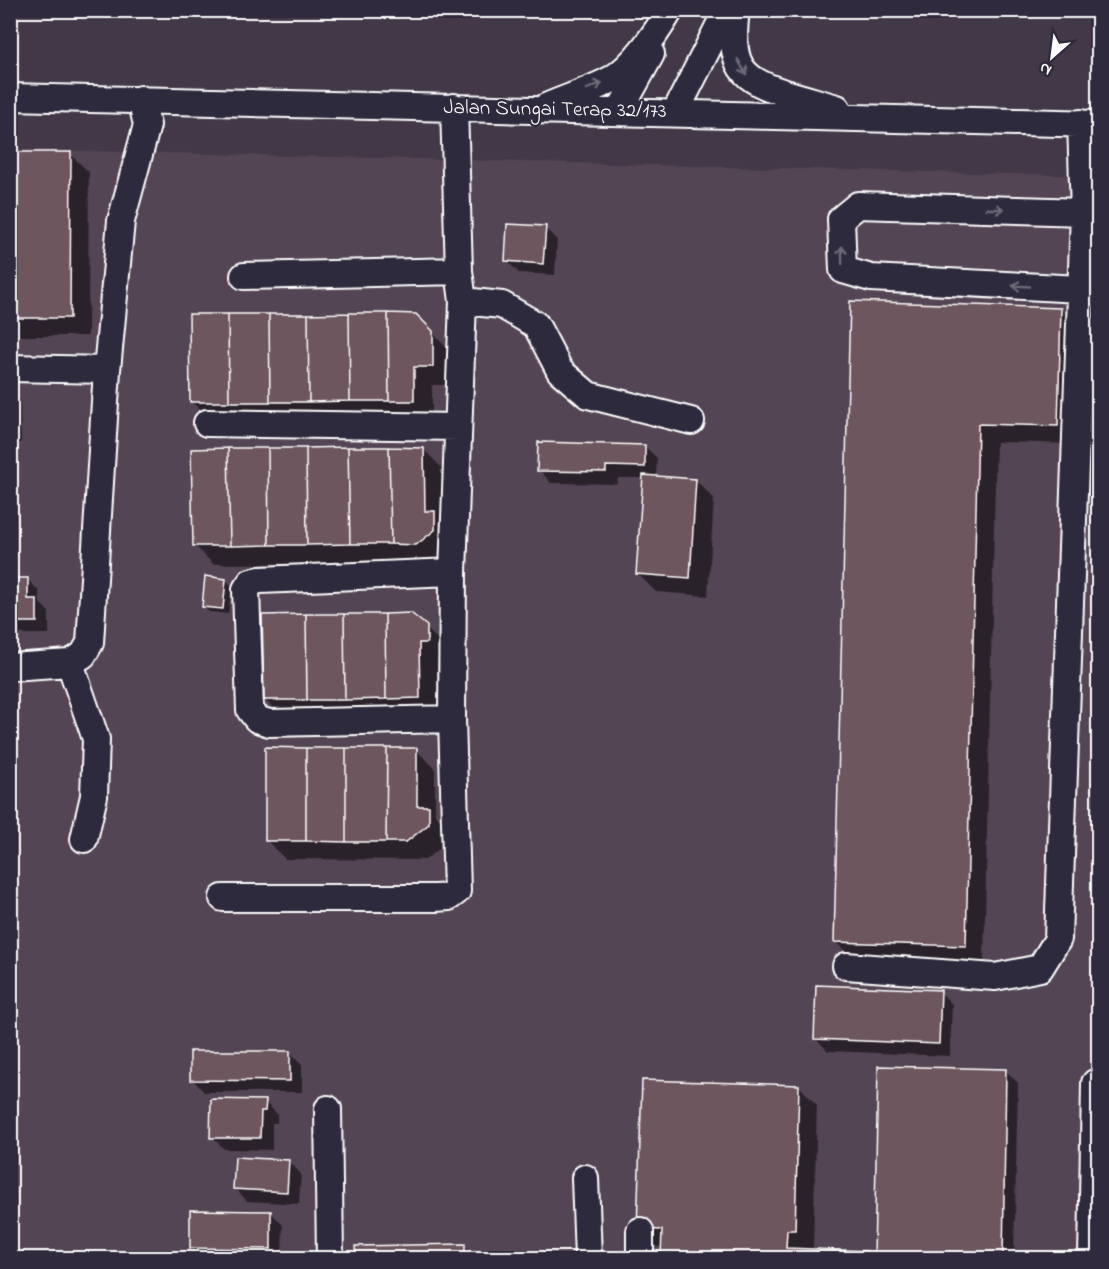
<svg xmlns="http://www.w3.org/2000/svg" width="1109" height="1269" viewBox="0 0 1109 1269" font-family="'Indie Flower',sans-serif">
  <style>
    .built { fill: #534552 }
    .shadow { fill: #0007 }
    .building { fill: #6e575f; stroke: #fff; stroke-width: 1.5 }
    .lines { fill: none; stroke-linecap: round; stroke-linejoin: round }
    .minor-casing { stroke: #fff; stroke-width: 30 }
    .minor { stroke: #2f2a3d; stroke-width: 26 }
    .oneway { stroke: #6d6a77 }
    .labels { text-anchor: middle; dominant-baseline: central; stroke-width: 4.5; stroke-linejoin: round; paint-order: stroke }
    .street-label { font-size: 21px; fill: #fff; stroke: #2f2a3d }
  </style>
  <rect width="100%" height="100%" fill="#423847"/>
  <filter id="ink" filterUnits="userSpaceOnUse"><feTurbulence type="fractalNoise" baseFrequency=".0167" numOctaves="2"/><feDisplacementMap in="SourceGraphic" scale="12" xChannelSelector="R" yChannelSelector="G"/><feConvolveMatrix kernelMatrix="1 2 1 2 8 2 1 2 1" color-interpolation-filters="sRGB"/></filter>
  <g filter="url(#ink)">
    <path class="built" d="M11,149L1098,176V1258H11Z"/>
    <path class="shadow" d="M77,10H512V11H77Z
      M10,154H70L89,172L88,336H10Z
      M545,228L557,240L555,275L519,273L507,261Z
      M851,303L1061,309L1079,328L1076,444L996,442L984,964L854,960L835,941Z
      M415,315L450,351L451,385H432V419L210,420L191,401Z
      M10,392L20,401L21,443H15L10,439Z
      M644,446L657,458L656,477L696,480L714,499L708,596L656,592L638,574L644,478H618L617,484L551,483L539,470Z
      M423,449L442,468V521L453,549L435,563L213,564L195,546Z
      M10,579H27L39,591L40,603L49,612V634H10Z
      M226,580L232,586L228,614L209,612L203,606Z
      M426,628L444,646L445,661H437L438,716L284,718L265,700Z
      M416,750L435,768V814L447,826V843L425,860L285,859L267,841Z
      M940,992L952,1004L950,1056L828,1051L816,1039Z
      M290,1053L302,1065V1092H204L192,1079Z
      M879,1067L1006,1071L1018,1083L1014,1258H875Z
      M799,1086L817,1105L813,1250L866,1252L872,1258H663V1247H657L639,1229Z
      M265,1102L277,1114V1123H272V1150L224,1149L212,1137Z
      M289,1161L301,1174L299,1204L247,1201L235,1188Z
      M270,1212L283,1225L282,1258H296H202L191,1247Z
      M464,1245L477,1258H357V1248Z"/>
    <path class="building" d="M10,152H71L70,318H10Z
      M507,224L546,226L543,264L505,261Z
      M850,301L1061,308L1058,426L978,424L966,946L834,942Z
      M349,313L350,401L309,402L308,314Z
      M349,313H388L389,401H350Z
      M388,313L416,314L433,331V367H414V401H389Z
      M189,314H228L229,402H190Z
      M228,314H269L270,402H229Z
      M269,314H308L309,402H270Z
      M538,442L645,445V467L606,466V472L537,471Z
      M348,447L350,544L307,545L306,448Z
      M348,447H389L391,544H350Z
      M389,447L424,448L425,511H435V530L416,545L391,544Z
      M228,448H268L269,545L230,546Z
      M228,448L230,546H193L191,449Z
      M268,448H306L307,545H269Z
      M643,475L696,479L690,578L636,574Z
      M205,576L226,579L223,609L202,607Z
      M10,578H28V599H37V622H10Z
      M411,613L427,626V643H419L420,698L386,699L385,614Z
      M306,614H344L345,700H307Z
      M306,614L307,700H264L262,615Z
      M344,614H385L386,699L345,700Z
      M265,747L306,748V841H265Z
      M306,748H346V842L306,841Z
      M346,748H387L386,842H346Z
      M387,748H417V806H429V824L406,842H386Z
      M816,985L941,990L939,1044L814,1039Z
      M190,1051H290V1081L190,1080Z
      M878,1066L1006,1069L1003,1258H874Z
      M642,1080L799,1085L795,1230H787L786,1248L867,1251L866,1258H661L662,1230L637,1229Z
      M211,1099L266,1100L265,1111H261L260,1138H210Z
      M235,1157L289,1160L287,1192L233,1189Z
      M190,1210L271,1211V1249L190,1248Z
      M465,1244V1258H356L355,1246Z
      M235,1256L297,1257V1258H235Z"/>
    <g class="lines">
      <g class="minor-casing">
        <path id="minor" d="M736,10C729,66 739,80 792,95C807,99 822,104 837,108
          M10,97L1098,124
          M546,107C567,98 592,90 612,79C634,66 657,32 670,10
          M619,112L651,54
          M675,113L727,10
          M244,276L459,271
          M1080,289L871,278L843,270L841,219L858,205L1084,212
          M463,301L502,305L536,325L560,371L588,395L691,421
          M10,368L107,370
          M207,423L457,427
          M70,663L96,739L94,796L84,839
          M10,667L70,663L83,655L90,643L107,370L121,221L147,125L141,99
          M452,719L269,723L257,719L250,710L246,589L251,582L260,580L453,572
          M223,898H435L449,897L457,891L452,719L453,572L463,301L459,271L454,107
          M846,966L995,977L1040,968L1058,939L1084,212L1081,123
          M328,1109L330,1258
          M585,1178L588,1258
          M640,1258V1231
          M1092,1258L1095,1083"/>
      </g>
      <use href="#minor" class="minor"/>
    </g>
    <defs><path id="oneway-shaft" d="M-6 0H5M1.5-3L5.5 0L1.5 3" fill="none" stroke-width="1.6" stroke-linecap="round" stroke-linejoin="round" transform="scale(1.5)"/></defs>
    <g class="oneway">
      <use href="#oneway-shaft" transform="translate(742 67) rotate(61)"/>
      <use href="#oneway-shaft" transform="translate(594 86) rotate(-23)"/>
      <use href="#oneway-shaft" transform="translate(995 209) rotate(2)"/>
      <use href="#oneway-shaft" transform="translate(842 255) rotate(-91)"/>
      <use href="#oneway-shaft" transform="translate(1021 286) rotate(-177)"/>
    </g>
  </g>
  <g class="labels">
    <g class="street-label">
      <text transform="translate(555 110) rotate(1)">Jalan Sungai Terap 32/173</text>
    </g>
  </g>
  <rect width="1109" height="1269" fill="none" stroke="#2f2a3d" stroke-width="36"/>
  <rect x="18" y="18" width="1073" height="1233" fill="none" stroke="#fff" stroke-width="2" filter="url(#ink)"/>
  <g transform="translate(1052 57) rotate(208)" stroke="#2f2a3d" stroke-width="4.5" paint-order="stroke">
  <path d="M0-4.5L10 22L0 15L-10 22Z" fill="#ffffff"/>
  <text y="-9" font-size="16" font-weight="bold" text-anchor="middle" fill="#ffffff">N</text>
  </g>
</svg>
